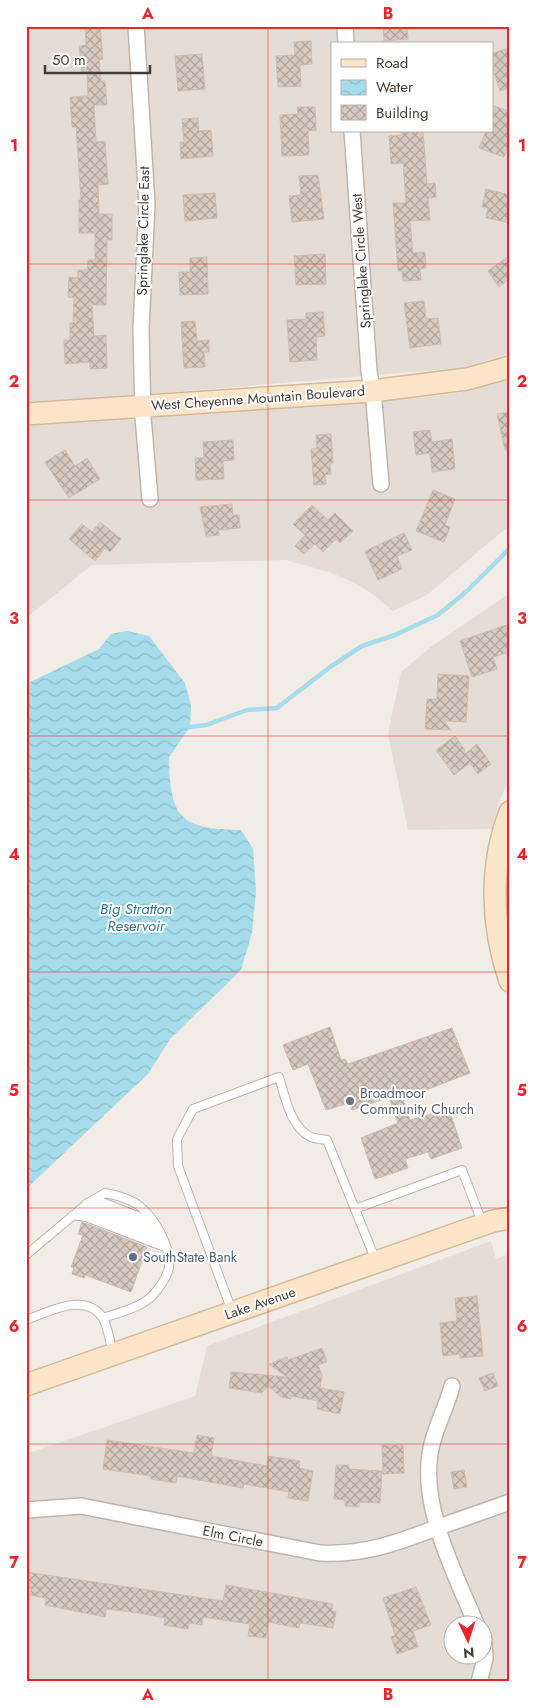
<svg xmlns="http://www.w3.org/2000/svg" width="536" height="1708" viewBox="0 0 536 1708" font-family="Jost,sans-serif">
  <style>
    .residential { fill: #e5ddd5; fill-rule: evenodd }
    .water { fill: url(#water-waves) }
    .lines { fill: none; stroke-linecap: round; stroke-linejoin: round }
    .stream { stroke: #a6dceb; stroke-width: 4.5 }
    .building { fill: url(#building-cross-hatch); stroke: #cdbcb0 }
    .lane-casing { stroke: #bfb5ac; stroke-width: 10 }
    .street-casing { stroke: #bfb5ac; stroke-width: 18 }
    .secondary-casing { stroke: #d2b99b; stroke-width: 24 }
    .lane { stroke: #fff; stroke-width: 8 }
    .street { stroke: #fff; stroke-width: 15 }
    .secondary { stroke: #fbe4c7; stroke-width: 21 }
    .grid { fill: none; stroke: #eb242c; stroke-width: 1; stroke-opacity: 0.55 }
    .worship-dot { fill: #6b7280; stroke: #fff; stroke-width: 2 }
    .service-dot { fill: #5c6f8a; stroke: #fff; stroke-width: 2 }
    .labels { text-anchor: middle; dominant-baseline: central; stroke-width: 4; stroke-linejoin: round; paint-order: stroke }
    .street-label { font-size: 14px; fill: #443c36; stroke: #fff }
    .worship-label { font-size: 14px; fill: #5b616d; stroke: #fff; text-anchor: start }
    .service-label { font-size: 14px; fill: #4e5e75; stroke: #fff; text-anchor: start }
    .water-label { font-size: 15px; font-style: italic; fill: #317b91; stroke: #fff }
    .neatline { fill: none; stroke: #eb242c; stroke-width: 2 }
    .grid-label { font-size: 16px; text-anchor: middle; font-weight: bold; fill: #eb242c }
  </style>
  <defs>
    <pattern id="water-waves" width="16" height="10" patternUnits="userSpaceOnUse" patternTransform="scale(1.25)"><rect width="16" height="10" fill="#a6dceb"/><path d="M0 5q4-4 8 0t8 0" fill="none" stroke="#90beca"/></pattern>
    <pattern id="building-cross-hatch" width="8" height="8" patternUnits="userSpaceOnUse" patternTransform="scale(1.25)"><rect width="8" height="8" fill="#d6c9bf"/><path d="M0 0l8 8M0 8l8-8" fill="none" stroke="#afa49c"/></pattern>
  </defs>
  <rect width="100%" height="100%" fill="#f2ece6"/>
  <path class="residential" d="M26,26H510V354L461,368L126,396L26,402ZM332,44H492V131H332Z
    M510,379V525L427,595L393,611L375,596L355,583L329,572L286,560L92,565L26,618V426L425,397L458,393Z
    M510,593V777L499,802L492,829L408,830L388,734L401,672L432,646Z
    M491,1241L496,1259L510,1254V1682H26V1454L195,1396L207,1346ZM454,1626H484V1656H454Z"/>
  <path class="water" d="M127,631L149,636L185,683L191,705L190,727L169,757C170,817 179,829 241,830L253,849L256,891L252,933L241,970L170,1039L148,1074L26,1189V684L99,649L111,634Z"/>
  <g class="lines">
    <path class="stream" d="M190,727L206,725L247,710L277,708L330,667L362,646L395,635L438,615L467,591L510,548"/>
  </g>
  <path class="building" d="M85,26H100L103,59L99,60L101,81H105L107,105H94L96,142L105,141L108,184L98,185L99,214H112V240H107L106,305H92L94,336L106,335L107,368L90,369V362L65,364L64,340H70V323H73L74,298L68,297L69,277L78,278V270H87L88,260H95V233H79V200H81L76,127H72L70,97L88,96L87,72L82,73L79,46L86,45Z
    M383,26H407L408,39L384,41Z
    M311,41L312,64L300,65L301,86L278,87L276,56L295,55L294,42Z
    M510,48V88L500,91L492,66V53Z
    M202,54L205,89L178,91L175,56Z
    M492,105L510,112V142L504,157L479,148L486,131H492Z
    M297,107H315L316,130L308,131L309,155L282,156L280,115L298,114Z
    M198,118L199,131L211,130L213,156L181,159L180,142H184L182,119Z
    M402,131H423L427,184L435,183L436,197L428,198L430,220L410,221L413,253L425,252L426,268L420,269L421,280L403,281L402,271H398L393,203H406L403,163L391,164L389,136L402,135Z
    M318,175L324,219L292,222L289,196L301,195L299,176Z
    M486,189L510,195V223L486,218L488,208L482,207Z
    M215,193L217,218L185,221L183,195Z
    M325,254L326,284L296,285L294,256Z
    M510,255V278L499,287L488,271Z
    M207,257L208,294L180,295L179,272H190V258Z
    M424,301L426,319L438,318L441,344L410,348L404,303Z
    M323,312L325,336L316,337L317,360L290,362L287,320L306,319V313Z
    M195,321L197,341L209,340V352H204L205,367L184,368L181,322Z
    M510,412V450H505L497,414Z
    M430,430L432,442L452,439L455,469L432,472L430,453L416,455L413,432Z
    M331,434L333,463H330L331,474L325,475L326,484L314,485L311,449L317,448L316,435Z
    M233,440L234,460L223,461L224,479L196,480L195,458H204L203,442Z
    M65,450L75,466L87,458L100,479L69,498L45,462Z
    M433,490L455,499L445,525L450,527L444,542L416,531Z
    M232,504L233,515H239L240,528L218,530L219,535L206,536L200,507Z
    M312,505L328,520L335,513L353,531L340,543L336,539L323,552L315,544L304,554L295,546L305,535L293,524Z
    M100,522L121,539L110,552L105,548L95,561L69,539L82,524L92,532Z
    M404,533L412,550L397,556L402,569L378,580L365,551Z
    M506,625L510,636V652L493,657L497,669L472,677L460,641Z
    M438,674L469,676L466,722L444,721L451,730L425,729L427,699H437Z
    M455,736L465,750V754L477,744L491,764L478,774L470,763L454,775L436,750Z
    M330,1027L341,1060L345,1059L348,1064L452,1028L470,1073L403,1099L410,1120L449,1109L462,1148L431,1159L428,1152L405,1159L408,1168L375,1179L361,1138L398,1123L389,1097L352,1110L349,1103L326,1110L308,1064L293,1070L283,1045Z
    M82,1222L147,1247L131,1292L85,1275L84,1278L72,1274L74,1268L71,1267L83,1235L78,1234Z
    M477,1296L483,1356L460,1358V1354L443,1356L440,1323L457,1321L455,1298Z
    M322,1348L327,1362L318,1365L322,1375L320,1388L344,1392L340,1414L317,1409L318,1401L291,1396V1399L281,1397L268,1386L262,1393L229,1388L231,1372L287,1377L269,1364L287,1357L288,1360Z
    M493,1373L498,1386L485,1391L479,1378Z
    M197,1435L214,1438L211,1456L267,1466L268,1456L300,1461L299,1468L313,1471L308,1501L288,1498L289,1492L244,1484L243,1488L177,1476L176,1483L151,1479V1476L103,1469L107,1440L194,1453Z
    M382,1445H403L404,1473L383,1474Z
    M336,1465H349V1469L382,1471L380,1503L359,1502V1507L345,1506V1500L334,1499Z
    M464,1470L467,1487L454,1489L451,1472Z
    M26,1572L223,1601L226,1585L333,1604L332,1611L336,1612L333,1628L300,1623L299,1628L268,1622L266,1638L248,1636L250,1624L203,1617L202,1625L189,1623L188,1629L164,1625L165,1618L139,1613L106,1609L105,1617L45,1605L46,1598L30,1595L31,1588L26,1587Z
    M416,1587L431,1625L413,1631L418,1647L397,1654L391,1637L395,1635L383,1598Z"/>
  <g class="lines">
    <g class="lane-casing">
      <path id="lane" d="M94,1199L152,1222
        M86,1204L159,1231
        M80,1209L162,1239
        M355,1209L462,1170L482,1222
        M73,1215L86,1217L165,1247
        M26,1255L88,1203L105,1193C116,1195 127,1198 137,1204C154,1216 171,1246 169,1267C168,1276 158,1290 151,1297C139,1308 118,1313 103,1318
        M232,1311L178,1166L177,1139L193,1109L279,1077C285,1096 290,1127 311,1137C316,1139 322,1139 327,1140L376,1261
        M26,1320C49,1312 85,1291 103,1318C108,1327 110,1343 113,1353"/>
    </g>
    <g class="street-casing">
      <path id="street" d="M136,26L147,204L141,329L143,417L150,499
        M345,26L346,44
        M352,131L369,371L374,402L381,484
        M452,1386C446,1410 433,1430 430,1454C421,1509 456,1576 477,1626
        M26,1510L81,1506L320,1553C365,1555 396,1543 436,1528C461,1519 485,1511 510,1502
        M479,1682L485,1659L484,1641"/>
    </g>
    <g class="secondary-casing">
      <path id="secondary" d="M26,414L372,391L467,379L510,367
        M510,812C489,867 491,926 510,981
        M26,1385L493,1221L510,1218"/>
    </g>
    <use href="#lane" class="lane"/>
    <use href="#street" class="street"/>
    <use href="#secondary" class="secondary"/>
  </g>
  <path class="grid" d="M268,26V1682M26,264H510M26,500H510M26,736H510M26,972H510M26,1208H510M26,1444H510"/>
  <circle class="worship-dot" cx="350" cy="1101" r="5"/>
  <circle class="service-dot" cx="133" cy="1257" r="5"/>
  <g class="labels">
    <g class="street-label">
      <text transform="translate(143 231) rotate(-89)">Springlake Circle East</text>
      <text transform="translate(361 261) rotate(-94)">Springlake Circle West</text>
      <text transform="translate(258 398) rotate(-4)">West Cheyenne Mountain Boulevard</text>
      <text transform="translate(260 1303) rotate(-19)">Lake Avenue</text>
      <text transform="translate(233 1536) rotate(11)">Elm Circle</text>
    </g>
    <g class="worship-label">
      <text x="360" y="1093">Broadmoor<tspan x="360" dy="16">Community Church</tspan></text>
    </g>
    <g class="service-label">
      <text x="143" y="1257">SouthState Bank</text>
    </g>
    <g class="water-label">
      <text x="136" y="909">Big Stratton<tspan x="136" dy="17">Reservoir</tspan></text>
    </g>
  </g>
  <rect width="536" height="1708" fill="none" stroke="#ffffff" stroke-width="55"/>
  <rect x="331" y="42" width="162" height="90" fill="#ffffff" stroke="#b4b1af"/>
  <rect x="341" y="59" width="25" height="8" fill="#fbe4c7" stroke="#b4b1af"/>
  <text x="376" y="68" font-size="15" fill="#443c36">Road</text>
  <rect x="341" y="80" width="25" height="15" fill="url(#water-waves)" stroke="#b4b1af"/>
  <text x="376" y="92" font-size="15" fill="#443c36">Water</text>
  <rect x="341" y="105" width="25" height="15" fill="url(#building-cross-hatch)" stroke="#b4b1af"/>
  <text x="376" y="118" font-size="15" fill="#443c36">Building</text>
  <g transform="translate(468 1640) rotate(176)"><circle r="24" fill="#ffffff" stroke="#b4b1af"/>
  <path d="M0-4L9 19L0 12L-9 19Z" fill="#eb242c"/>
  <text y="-8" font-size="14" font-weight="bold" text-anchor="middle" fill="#443c36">N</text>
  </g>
  <path d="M45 65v8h105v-8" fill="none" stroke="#443c36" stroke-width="2.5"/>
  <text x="52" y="65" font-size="15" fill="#443c36" stroke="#ffffff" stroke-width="4" paint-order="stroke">50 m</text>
  <rect x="28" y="28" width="480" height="1652" class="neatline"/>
  <g class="grid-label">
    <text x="148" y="19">A</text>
    <text x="388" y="19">B</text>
    <text x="14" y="151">1</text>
    <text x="522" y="151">1</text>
    <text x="14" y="387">2</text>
    <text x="522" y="387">2</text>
    <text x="14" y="624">3</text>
    <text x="522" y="624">3</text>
    <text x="14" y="860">4</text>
    <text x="522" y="860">4</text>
    <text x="14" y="1096">5</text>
    <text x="522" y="1096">5</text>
    <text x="14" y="1332">6</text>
    <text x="522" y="1332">6</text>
    <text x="14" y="1568">7</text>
    <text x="522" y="1568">7</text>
    <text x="148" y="1700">A</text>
    <text x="388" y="1700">B</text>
  </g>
</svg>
